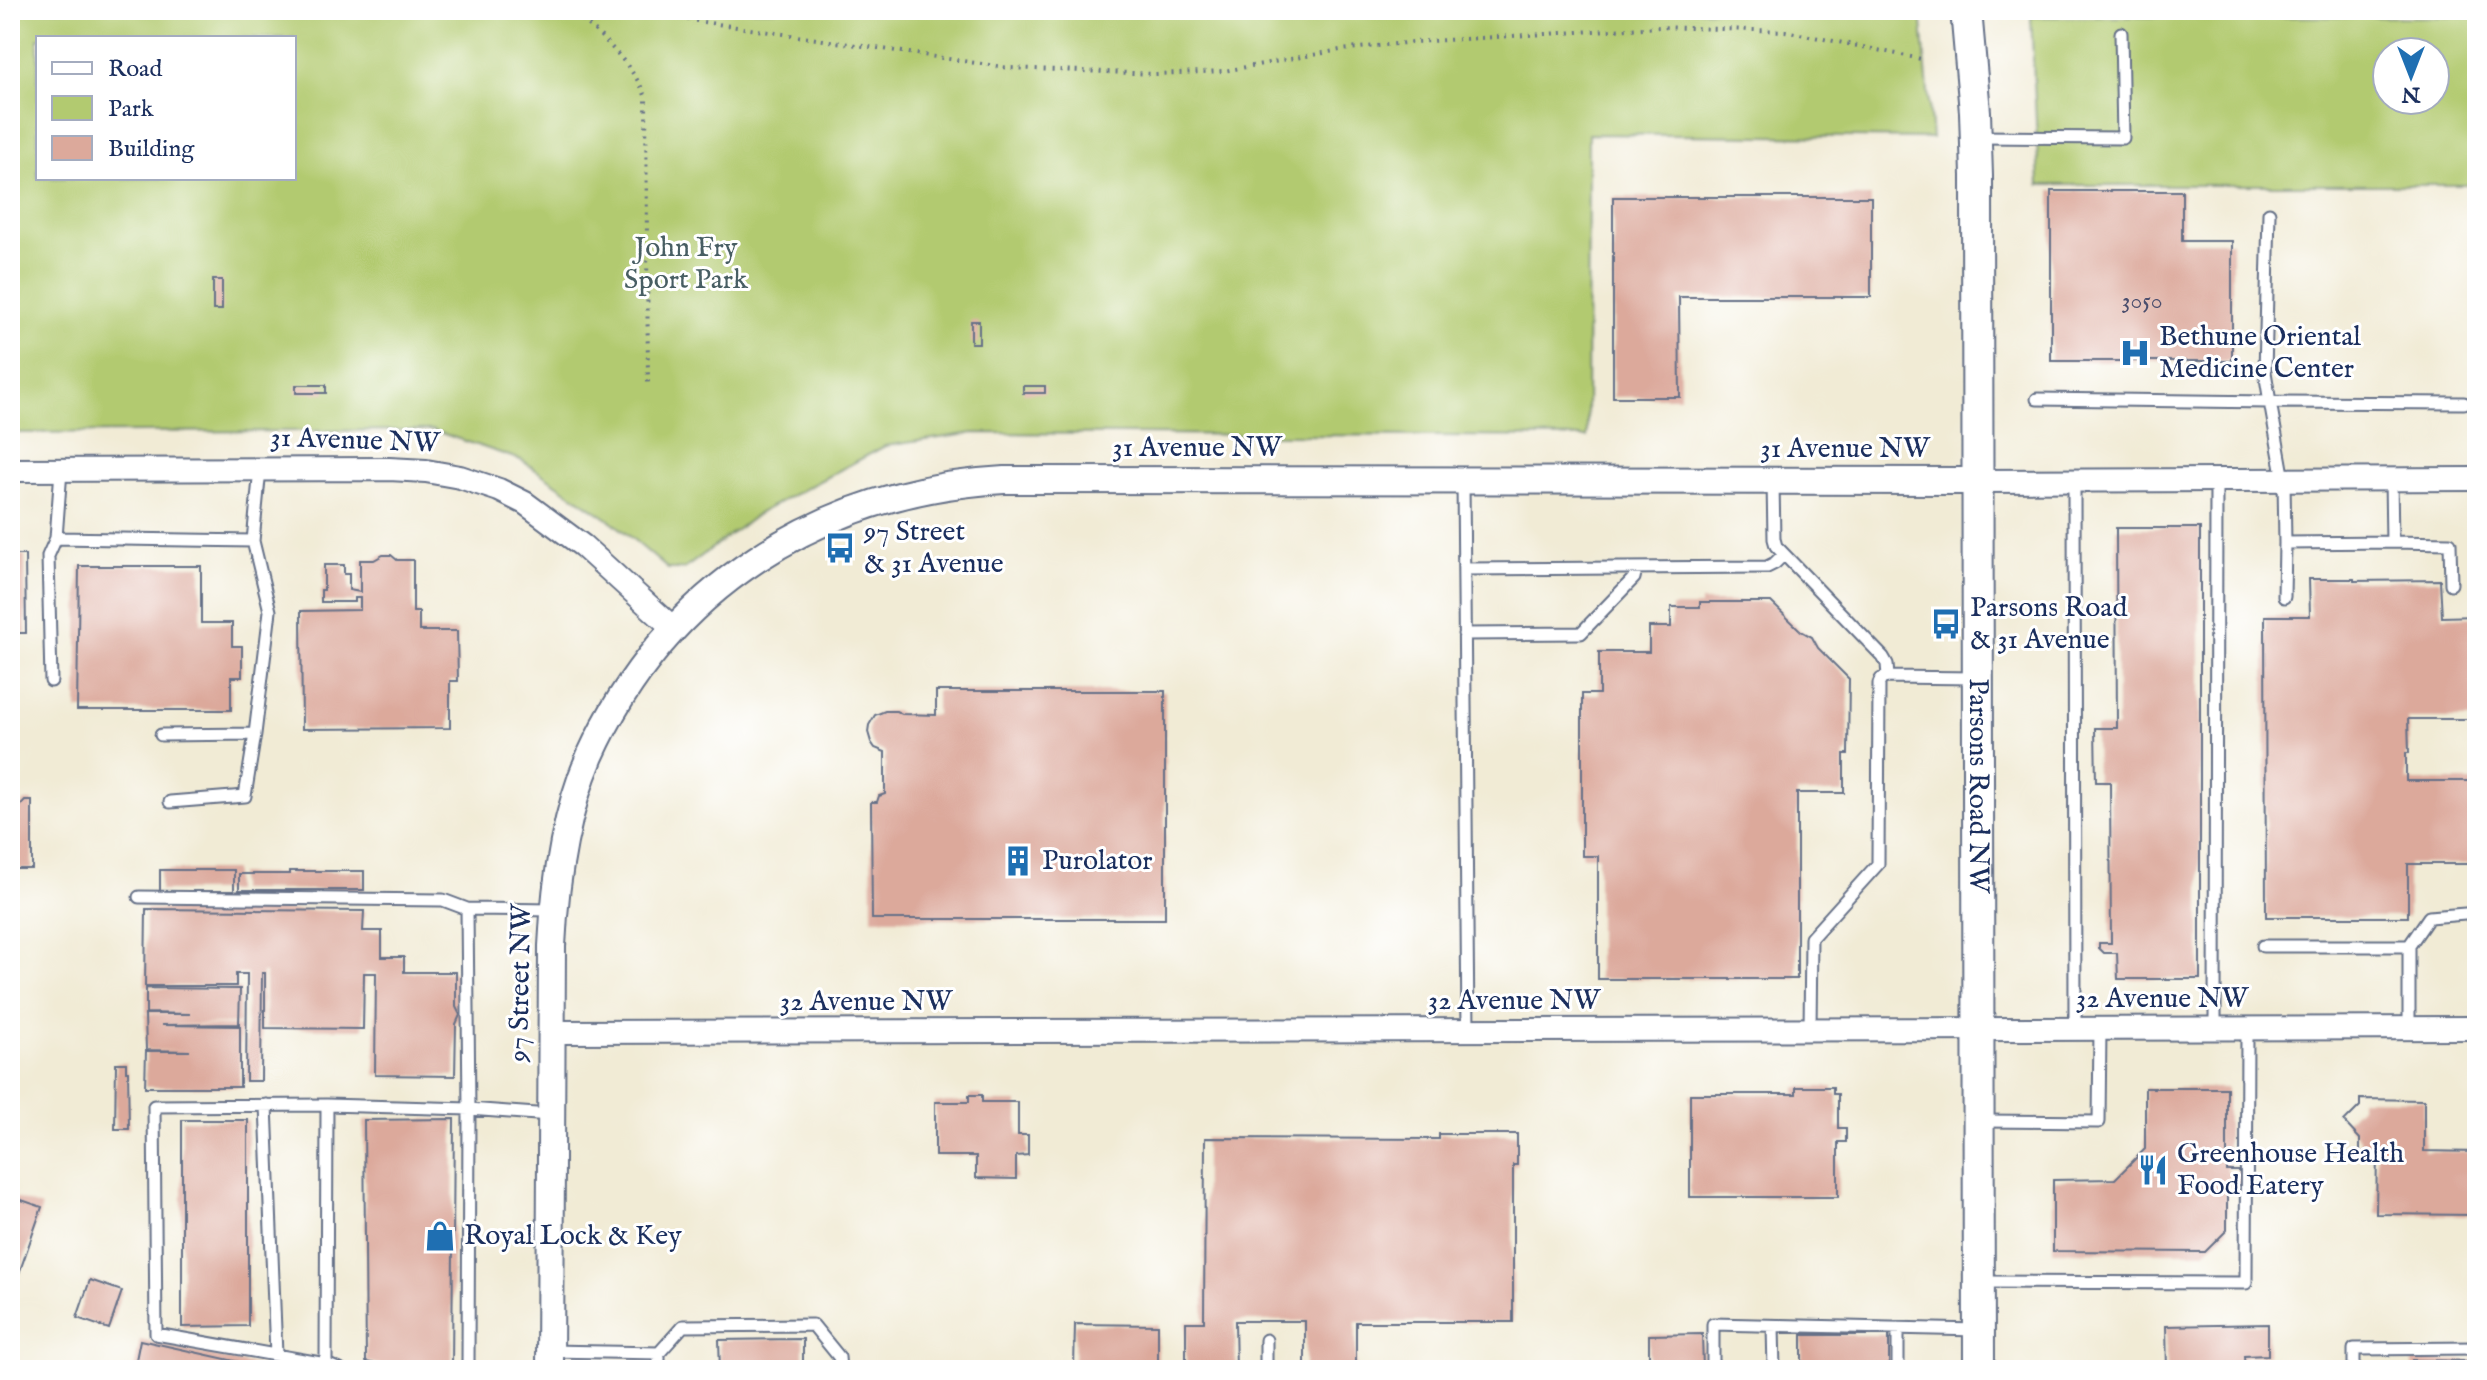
<svg xmlns="http://www.w3.org/2000/svg" width="2487" height="1380" viewBox="0 0 2487 1380" font-family="'IM FELL English',serif">
  <style>
    .green { fill: #b2ca70; stroke: #667c67; stroke-width: 2; fill-rule: evenodd }
    .building { fill: #dca99b }
    .lines { fill: none; stroke-linecap: round; stroke-linejoin: round }
    .service-casing { stroke: #667188; stroke-width: 15 }
    .minor-casing { stroke: #667188; stroke-width: 26 }
    .tertiary-casing { stroke: #667188; stroke-width: 30 }
    .secondary-casing { stroke: #667188; stroke-width: 34 }
    .path { stroke: #667188; stroke-width: 4; stroke-dasharray: 2 6; stroke-linecap: butt }
    .service { stroke: #fff; stroke-width: 11 }
    .minor { stroke: #fff; stroke-width: 22 }
    .tertiary { stroke: #fff; stroke-width: 26 }
    .secondary { stroke: #fff; stroke-width: 30 }
    .labels { text-anchor: middle; dominant-baseline: central; stroke-width: 6; stroke-linejoin: round; paint-order: stroke }
    .number-label { font-size: 24px; fill: #4b4e6d }
    .park-label { font-size: 28px; fill: #485e63; stroke: #fff }
    .poi-label { font-size: 28px; fill: #1b2f5e; stroke: #fff; text-anchor: start }
    .street-label { font-size: 28px; fill: #1b2f5e; stroke: #fff }
  </style>
  <rect width="100%" height="100%" fill="#fff"/>
  <filter id="ink" filterUnits="userSpaceOnUse"><feTurbulence type="fractalNoise" baseFrequency=".0125" numOctaves="2"/><feDisplacementMap in="SourceGraphic" scale="16" xChannelSelector="R" yChannelSelector="G"/><feConvolveMatrix kernelMatrix="1 2 1 2 8 2 1 2 1" color-interpolation-filters="sRGB"/></filter>
  <filter id="wash" filterUnits="userSpaceOnUse"><feTurbulence type="fractalNoise" baseFrequency=".006" numOctaves="4" result="noise"/><feDisplacementMap in="SourceGraphic" scale="32" xChannelSelector="R" yChannelSelector="G"/><feGaussianBlur stdDeviation="1.8" result="paint"/><feColorMatrix in="noise" values="0 0 0 0 0 0 0 0 0 0 0 0 0 0 0 0 0 1.4 0 .05"/><feComposite in="paint" operator="in"/></filter>
  <g filter="url(#wash)">
    <rect width="100%" height="100%" fill="#f1ebd5"/>
    <path class="green" d="M10,10H1921L1932,138L1588,134L1587,437L974,433L885,446L759,513L684,569H668L614,523L521,460L432,430L10,433ZM38,38H294V178H38Z
      M2031,17H2477V185H2039ZM2387,52H2435V100H2387Z"/>
    <g id="blocks">
      <path class="building" d="M2051,191H2182V241H2232V361H2051Z
        M1613,197H1871V297H1679L1680,397H1613Z
        M213,280H222V310H213Z
        M971,321H979V343H971Z
        M296,385H326V393H296Z
        M1023,386H1045V393H1023Z
        M2116,528H2200V979H2118L2117,953H2104L2099,948V943H2111L2110,782H2096L2095,728H2117Z
        M10,555H25L26,633H10Z
        M383,555H391L397,560H413V612H419V631H457L458,681H450V728L302,729L301,611L360,610V598H355V602H321V590H324V565H344V574H349V590L360,592V560H374Z
        M79,566H201V623H232V646H242V677H231V710H77Z
        M2309,579H2354V581L2440,580L2442,617L2477,616V719H2408L2409,753H2406V781H2477V864H2408V917H2266L2265,616H2310Z
        M1700,602H1771L1801,631L1812,637L1818,648L1849,679L1848,754H1844V793H1797V979H1598V856H1582V694H1599V652H1649V627H1671V607H1700Z
        M936,691H1165V919H872L871,802H877L879,796L885,794V752L875,748L871,742L868,732L869,725L875,715L885,711H896L902,714L936,715Z
        M25,801H32V869H10V814H13Z
        M160,870H234V891H160Z
        M290,871H364V890H239V874H290Z
        M146,909L364,911L363,931H382V957H404V972H456V1007L460,1015L456,1024L455,1076L375,1075L376,973H364L363,1029L265,1028V973H262L261,1081H246L247,974H236V986H145Z
        M146,988L240,989L239,1024L161,1025L240,1026V1087H145L146,1051H190L146,1050L145,1014H190L146,1013Z
        M116,1063H126V1071H128L129,1129H115Z
        M1796,1087H1833V1094H1838V1128H1846V1142H1838V1197H1690V1094H1796Z
        M2145,1088H2227V1171H2241V1185H2227V1230L2205,1252L2053,1251V1180L2115,1179L2145,1149Z
        M969,1095H982V1102H1018V1135H1028V1155L1016,1156V1179L976,1178V1156H935V1102H969Z
        M2360,1099L2424,1100V1151L2477,1152V1215L2376,1214L2377,1152H2360V1139L2344,1122L2360,1106Z
        M454,1119L452,1369L396,1368L366,1362L364,1120Z
        M182,1120H248V1326L182,1327Z
        M1439,1134H1517V1165H1513V1322H1356V1370H1305V1321H1235L1236,1370H1186V1322H1204L1205,1138L1439,1139Z
        M10,1196L42,1207L15,1285L10,1283Z
        M90,1280L122,1291L109,1329L77,1318Z
        M1075,1324L1158,1325V1369L1074,1368Z
        M2268,1324V1355L2244,1356L2245,1370H2167L2166,1326Z
        M1702,1334L1703,1370H1649V1335Z
        M1802,1335H1889V1370H1802Z
        M803,1339V1370H720L719,1340Z
        M140,1340L271,1369V1370H134Z
        M2412,1360L2477,1361V1370H2412Z"/>
    </g>
  </g>
  <g filter="url(#ink)">
    <use href="#blocks" fill-opacity="0" stroke="#667188" stroke-width="2"/>
    <g class="lines">
      <g class="service-casing">
        <path id="service" d="M1977,137L2123,138L2121,33
          M2269,213L2265,372L2270,402L2464,403
          M2037,399L2270,402L2284,480L2285,543L2392,542L2391,479
          M61,470L56,538L253,541L260,469
          M1463,481L1468,1031
          M2074,481L2075,1029
          M1773,482L1774,539L1776,546L1883,657L1887,664L1888,677
          M2392,542L2450,543L2451,584
          M1464,569L1767,567L1775,563L1783,555
          M2284,597L2285,543
          M1464,634L1581,633L1634,578L1636,569
          M51,681L48,556L56,538
          M161,735L255,734L270,611L253,541
          M170,802L245,796L255,734
          M139,897L443,900L467,909L469,1109L550,1115
          M467,909L553,910
          M2263,946H2409V1029
          M2409,946L2429,917L2477,913
          M2215,1029L2216,480
          M1810,1030L1811,938L1878,864L1879,684L1881,679L1887,677L1976,678
          M266,1105L276,1355
          M327,1105L469,1109L468,1370
          M1982,1121L2099,1122L2100,1029
          M1979,1282L2246,1283L2247,1029
          M1773,1326L1774,1370
          M1266,1340V1370
          M550,1351L659,1353L683,1326L813,1325L839,1357L840,1370
          M326,1364L327,1105L154,1106L156,1334L326,1364L340,1370
          M659,1370V1353
          M1713,1370V1324L1978,1330
          M1898,1370V1328
          M2354,1370V1349L2477,1348"/>
      </g>
      <g class="minor-casing">
        <path id="minor" d="M10,470L389,469L426,471L460,477L499,490L525,503L583,546L674,629
          M1976,481L2477,479
          M551,1032L2477,1028"/>
      </g>
      <g class="tertiary-casing">
        <path id="tertiary" d="M550,1370L552,946C555,882 564,816 590,756C666,588 822,490 1004,480L1976,481"/>
      </g>
      <g class="secondary-casing">
        <g id="secondary">
          <path id="s1" d="M1966,10L1975,112L1977,176L1979,1370"/>
        </g>
      </g>
      <path class="path" d="M570,10C596,29 636,68 646,98L648,388
        M624,10L1009,68L1155,74L1224,71L1340,50L1414,42L1660,27L1785,31L1921,59"/>
      <use href="#service" class="service"/>
      <use href="#minor" class="minor"/>
      <use href="#tertiary" class="tertiary"/>
      <use href="#secondary" class="secondary"/>
    </g>
  </g>
  <defs>
    <g id="hospital-bare" transform="scale(2.4)"><path d="M-5-5h3v3.5h4V-5h3V5h-3V1.5h-4V5h-3Z" fill="#1f6fb2" stroke="#fff" stroke-width="2.5" paint-order="stroke"/></g>
    <g id="bus-bare" transform="scale(2.4)"><path d="M-5-6H5V4H4V6H2V4H-2V6H-4V4H-5ZM-3.5-4V0h7V-4ZM-3.5 1.2v1.5H-2V1.2ZM2 1.2v1.5H3.5V1.2Z" fill="#1f6fb2" stroke="#fff" stroke-width="2.5" paint-order="stroke"/></g>
    <g id="building-bare" transform="scale(2.4)"><path d="M-4-6H4V6H1V3H-1V6H-4ZM-2.5-4.3h1.7v1.8h-1.7ZM.8-4.3h1.7v1.8H.8ZM-2.5-1h1.7V.8h-1.7ZM.8-1h1.7V.8H.8Z" fill="#1f6fb2" stroke="#fff" stroke-width="2.5" paint-order="stroke"/></g>
    <g id="restaurant-bare" transform="scale(2.4)"><path d="M-5-6h1v4h1v-4h1v4h1v-4h1v5L-1.5 .5V6h-2V.5L-5-1ZM5-6V6H3V1.5H1.5Q1.5-4 5-6Z" fill="#1f6fb2" stroke="#fff" stroke-width="2.5" paint-order="stroke"/></g>
    <g id="shop-bare" transform="scale(2.4)"><path d="M-5-2.5h2.3a2.7 3.5 0 0 1 5.4 0H5L5.5 6h-11ZM-1.5-2.5h3a1.5 2.3 0 0 0-3 0Z" fill="#1f6fb2" stroke="#fff" stroke-width="2.5" paint-order="stroke"/></g>
  </defs>
  <g fill-rule="evenodd">
    <use href="#hospital-bare" x="2135" y="353"/>
    <use href="#bus-bare" x="840" y="548"/>
    <use href="#bus-bare" x="1946" y="624"/>
    <use href="#building-bare" x="1018" y="861"/>
    <use href="#restaurant-bare" x="2153" y="1170"/>
    <use href="#shop-bare" x="440" y="1236"/>
  </g>
  <g class="labels">
    <g class="number-label">
      <text x="2142" y="301">3050</text>
    </g>
    <g class="park-label">
      <text x="686" y="248">John Fry<tspan x="686" dy="32">Sport Park</tspan></text>
    </g>
    <g class="poi-label">
      <text x="2159" y="337">Bethune Oriental<tspan x="2159" dy="32">Medicine Center</tspan></text>
      <text x="864" y="532">97 Street<tspan x="864" dy="32">&amp; 31 Avenue</tspan></text>
      <text x="1970" y="608">Parsons Road<tspan x="1970" dy="32">&amp; 31 Avenue</tspan></text>
      <text x="1042" y="861">Purolator</text>
      <text x="2177" y="1154">Greenhouse Health<tspan x="2177" dy="32">Food Eatery</tspan></text>
      <text x="464" y="1236">Royal Lock &amp; Key</text>
    </g>
    <g class="street-label">
      <text transform="translate(355 441) rotate(2)">31 Avenue NW</text>
      <text x="1197" y="448">31 Avenue NW</text>
      <text x="1845" y="449">31 Avenue NW</text>
      <text stroke="none"><textPath href="#s1" startOffset="776">Parsons Road NW</textPath></text>
      <text transform="translate(521 983) rotate(-89)">97 Street NW</text>
      <text x="2162" y="999">32 Avenue NW</text>
      <text x="1514" y="1001">32 Avenue NW</text>
      <text x="866" y="1002">32 Avenue NW</text>
    </g>
  </g>
  <rect width="2487" height="1380" fill="none" stroke="#fff" stroke-width="40"/>
  <rect x="36" y="36" width="260" height="144" fill="#ffffff" stroke="#a4acbf" stroke-width="2"/>
  <rect x="52" y="62" width="40" height="12" fill="#ffffff" stroke="#a4acbf" stroke-width="2"/>
  <text x="108" y="76" font-size="24" fill="#1b2f5e">Road</text>
  <rect x="52" y="96" width="40" height="24" fill="#b2ca70" stroke="#a4acbf" stroke-width="2"/>
  <text x="108" y="116" font-size="24" fill="#1b2f5e">Park</text>
  <rect x="52" y="136" width="40" height="24" fill="#dca99b" stroke="#a4acbf" stroke-width="2"/>
  <text x="108" y="156" font-size="24" fill="#1b2f5e">Building</text>
  <g transform="translate(2411 76) rotate(180)"><circle r="38" fill="#ffffff" stroke="#a4acbf" stroke-width="2"/>
  <path d="M0-6L14 30L0 20L-14 30Z" fill="#1f6fb2"/>
  <text y="-12" font-size="22" font-weight="bold" text-anchor="middle" fill="#1b2f5e">N</text>
  </g>
</svg>
